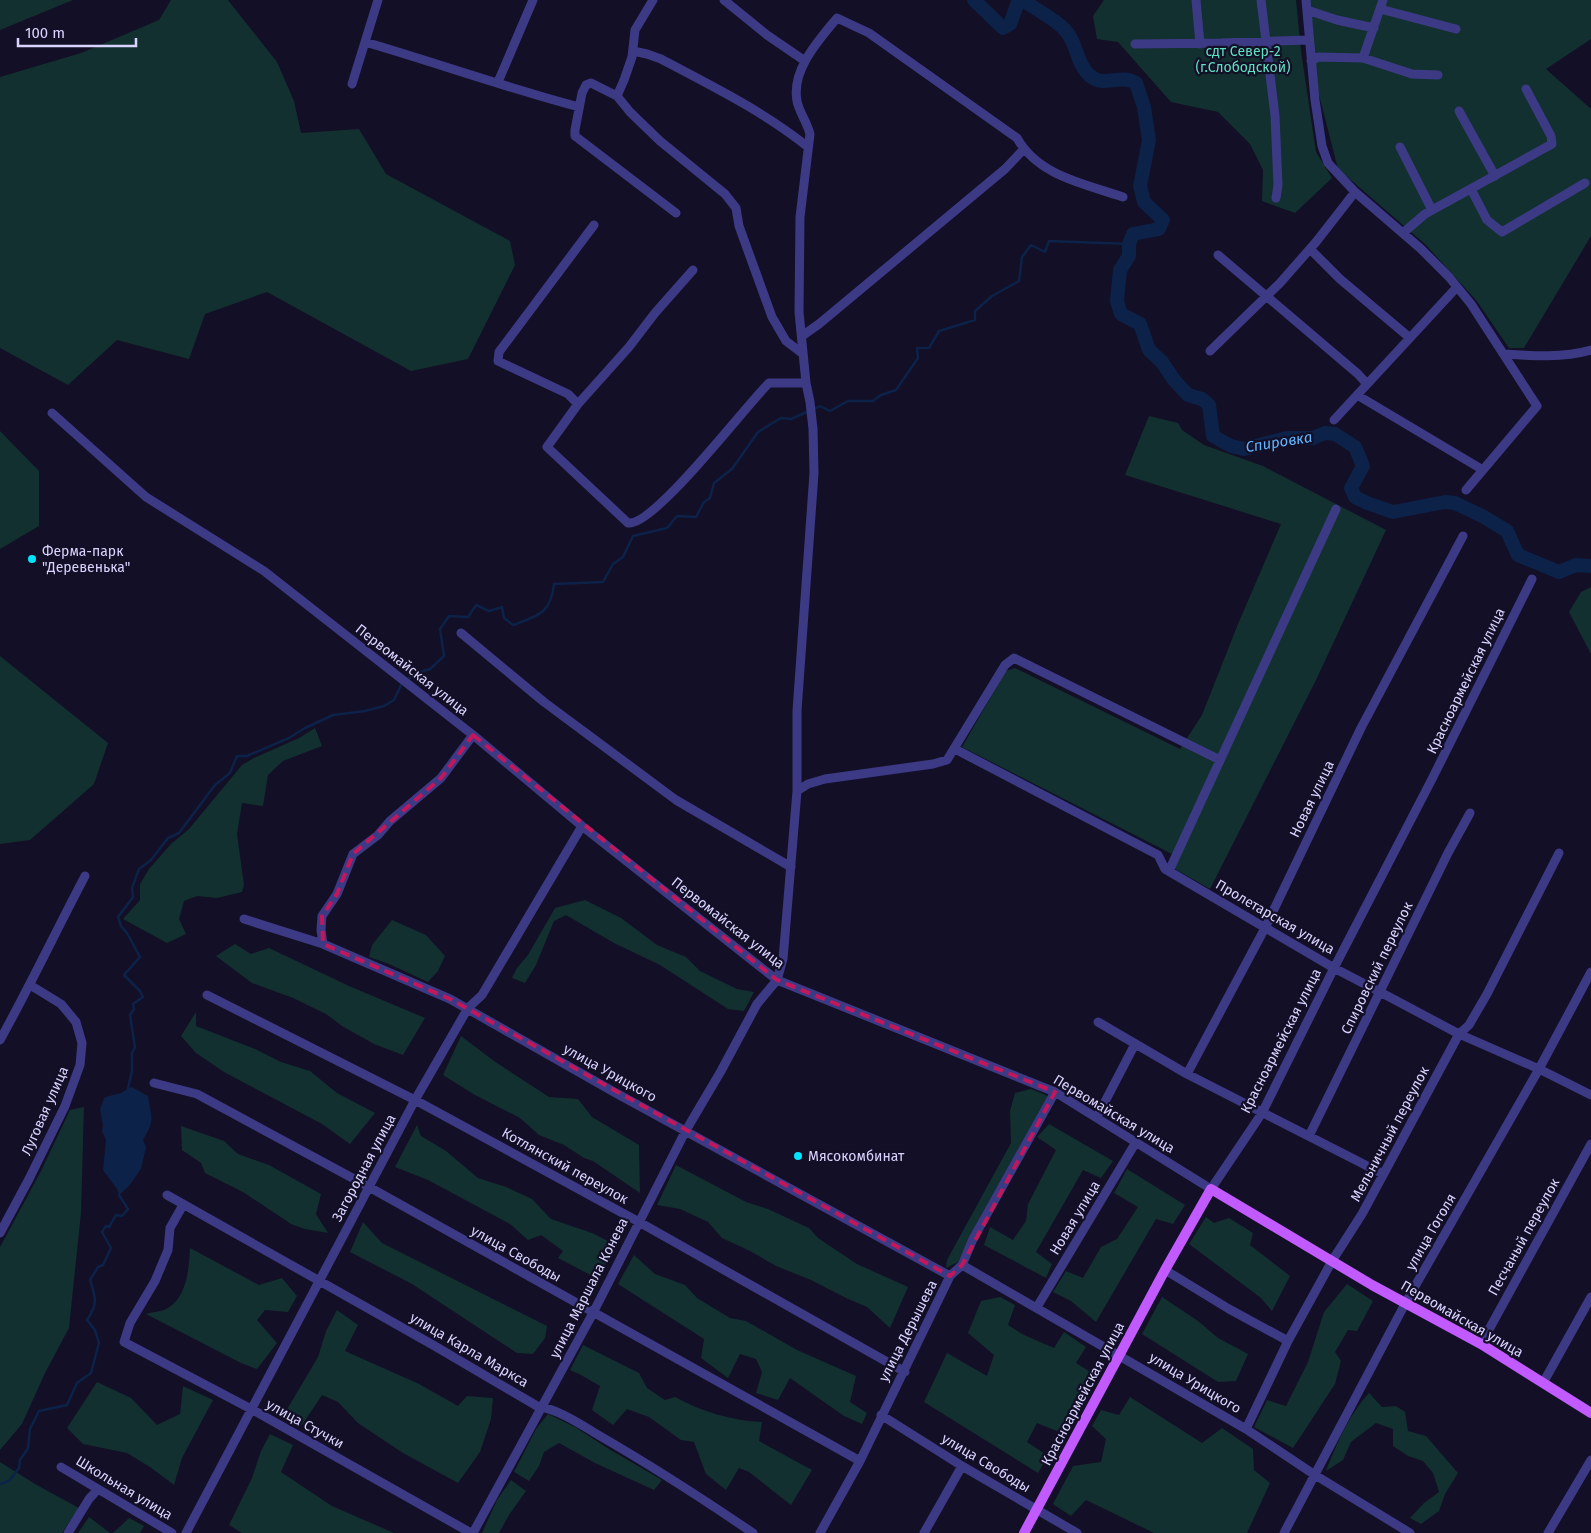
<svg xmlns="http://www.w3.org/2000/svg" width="1591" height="1533" viewBox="0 0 1591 1533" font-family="'Fira Sans',sans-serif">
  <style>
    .green { fill: #12302f }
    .water { fill: #0c2248 }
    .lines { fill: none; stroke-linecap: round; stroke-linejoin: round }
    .stream { stroke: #0c2248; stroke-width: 2.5 }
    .river { stroke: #0c2248; stroke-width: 14 }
    .minor { stroke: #3d3a85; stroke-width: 9 }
    .major { stroke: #c25bff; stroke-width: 10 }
    .marked { fill: none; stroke: #c2185b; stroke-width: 4; stroke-dasharray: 10 6; stroke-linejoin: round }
    .poi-dot { fill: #00e5ff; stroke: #130f26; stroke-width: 2 }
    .labels { text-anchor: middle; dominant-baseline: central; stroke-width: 4.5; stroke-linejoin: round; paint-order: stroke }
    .park-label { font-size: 14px; fill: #5fe0c0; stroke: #130f26 }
    .poi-label { font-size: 14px; fill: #d9d4ff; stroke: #130f26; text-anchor: start }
    .street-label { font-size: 14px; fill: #d9d4ff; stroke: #130f26 }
    .water-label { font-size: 15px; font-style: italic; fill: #62b6ff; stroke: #130f26 }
  </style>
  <rect width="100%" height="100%" fill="#130f26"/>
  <path class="green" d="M0,0H73L0,30Z
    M171,0H228L277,62L294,101L301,133L359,129L386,174L510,241L515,265L468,359L411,371L267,292L205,314L189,359L117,340L68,385L0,348V77L81,53L159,20Z
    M1104,0H1296L1301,51L1316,152L1332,178L1295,213L1262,201L1263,170L1250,144L1218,112L1171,102L1118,42L1097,39L1093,16Z
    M1302,0H1591V39L1546,69L1591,109V236L1524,348H1509L1476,300L1425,244L1338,169L1306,44Z
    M1149,416L1178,423L1182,430L1204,445L1263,466L1386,530L1316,680L1210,889L1168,865L1172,854L962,747L1006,671L1015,668L1180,749L1202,715L1238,624L1281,524L1125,475Z
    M0,431L39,471V526L0,549Z
    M1591,587V654L1569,612L1581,592Z
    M0,656L108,743L94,784L30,840L0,844Z
    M315,728L322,746L283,761L268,775L263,806L242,803L237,834L244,885L242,892L217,898L197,896L184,901L179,919L186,934L167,943L123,919L140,900V884L149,869L171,844L189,829L242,765L254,758L299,738Z
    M585,900L621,918L657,945L686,957L700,971L737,989L754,992L744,1011L728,1009L660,965L614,943L566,915L554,921L536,965L525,983L512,978L517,968L528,955L555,908Z
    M392,920L426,935L445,956L438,971L428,982L389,964L369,957L372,945Z
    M235,944L251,954L269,948L349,986L425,1018L403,1055L374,1044L342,1026L326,1014L293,998L252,983L216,956Z
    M196,1012V1026L255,1049L281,1062L310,1071L337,1093L375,1113L350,1144L322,1124L224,1072L196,1053L181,1036Z
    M461,1036L494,1061L549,1097L578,1099L592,1117L639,1145L640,1193L593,1161L584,1158L564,1145L539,1135L520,1118L475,1095L443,1075Z
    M1031,1089L1048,1096L980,1217L958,1262L946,1268L947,1260L1011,1143L1010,1111L1015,1093Z
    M84,1107L81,1213L69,1328L45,1373L22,1424L0,1450V1247L41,1171L70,1110Z
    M1049,1124L1113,1161L1101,1178L1083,1170L1036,1252L1052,1264L1046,1278L984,1245L990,1227L1013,1240L1026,1221L1028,1204L1056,1150L1037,1137Z
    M417,1125L421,1136L446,1151L478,1178L506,1187L532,1199L551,1219L592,1233L616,1245L598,1279L558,1258L563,1251L541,1235L528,1240L510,1224L428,1180L395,1167Z
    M181,1126L224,1141L238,1154L269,1165L321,1194L316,1214L328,1233L305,1229L291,1224L243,1192L205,1173L201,1163L182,1150Z
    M676,1165L746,1202L768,1209L809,1228L818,1238L857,1264L908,1287L890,1328L867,1307L846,1298L811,1280L776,1266L750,1251L722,1238L708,1222L680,1209L657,1205Z
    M1127,1169L1185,1205L1173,1224L1156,1219L1096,1322L1071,1301L1053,1292L1066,1271L1083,1278L1101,1247L1117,1239L1138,1207L1114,1193Z
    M1206,1217L1214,1223L1229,1218L1253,1233L1250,1245L1290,1276L1272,1311L1261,1298L1189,1244Z
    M363,1222L382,1243L547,1326L545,1338L533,1354L517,1353L412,1284L350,1252Z
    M190,1248L259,1285L282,1278L297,1296L288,1312L265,1310L257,1320L277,1343L257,1369L241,1363L146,1314C152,1312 160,1312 166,1309C187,1299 189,1268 190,1248Z
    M634,1255L655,1274L685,1285L697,1298L730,1318L746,1321L797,1350L856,1376L850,1402L867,1413L862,1424L844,1416L790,1378L778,1400L756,1393L762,1372L756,1359L740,1354L728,1378L701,1358L704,1339L618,1284Z
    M1347,1284L1373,1301L1357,1331L1348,1330L1335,1352L1341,1361L1335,1384L1293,1448L1254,1427L1267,1400L1286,1406L1308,1362L1324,1312Z
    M1000,1297L1015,1305L1008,1325L1024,1335L1054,1348L1064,1332L1086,1347L1076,1363L1095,1375L1062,1433L1037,1423L1027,1442L1048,1456L1038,1473L924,1402L947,1353L987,1376L994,1355L968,1333L981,1301Z
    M1162,1297L1198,1321L1218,1338L1248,1354L1236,1381L1218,1382L1142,1334Z
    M337,1310L358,1325L345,1351L419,1384L458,1406L467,1396L493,1398L491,1419L480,1452L458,1483L403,1453L358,1423L338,1402L322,1395L302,1425L286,1411L318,1357L326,1331Z
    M583,1345L639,1373L647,1388L665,1400L675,1397C700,1411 733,1421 762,1422L759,1441L812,1470L791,1505L749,1472L739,1468L726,1490L706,1474L694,1442L681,1440L649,1417L627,1409L613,1425L592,1410L600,1386L581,1375L570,1370Z
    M97,1382L131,1398L157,1425L180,1414L183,1386L213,1400L182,1458L174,1485L150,1467L127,1453L83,1444L67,1428Z
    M1369,1393L1382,1407L1396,1406L1405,1412L1408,1431L1426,1436L1458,1473L1445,1494L1439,1511L1421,1524L1410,1518L1424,1503L1439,1492L1433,1473L1423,1461L1408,1456L1393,1446V1429L1376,1423L1351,1442L1343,1460L1326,1471C1336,1445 1350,1413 1369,1393Z
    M1130,1397L1202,1443L1222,1428L1253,1449L1254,1470L1270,1483L1247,1533H1154L1086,1500L1071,1516L1053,1504L1073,1466L1101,1462L1106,1439L1092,1426L1101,1410L1119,1415Z
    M548,1414L575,1427L609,1449L662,1480L654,1490L595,1463L559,1443L544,1452L539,1466L529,1481L514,1472L536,1429Z
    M270,1434L293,1445L281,1472L332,1506L394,1533H242L229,1525L252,1478L261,1451Z
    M0,1462L35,1484L79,1508L62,1533H0Z
    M511,1480L526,1491L509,1515L499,1533H482L497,1500Z
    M89,1517L110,1533H78Z
    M129,1518L144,1526L140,1533H113Z"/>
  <path class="water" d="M132,1087L148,1096C151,1118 156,1119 143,1140L146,1147L141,1169L129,1186L119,1195L117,1189L103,1170L106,1140L102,1131L103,1125L100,1110L104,1098C110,1095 114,1095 121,1093C126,1091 126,1088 132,1087Z"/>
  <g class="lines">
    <path class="stream" d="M814,409L820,406L830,411L848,401H873L881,395L896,390L918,358L917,348H929L939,331L975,320V311L992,296L1019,281L1022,257L1031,245L1045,252L1049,241L1129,244
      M406,680L417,673L430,669L444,656L440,629L449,616L468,617L476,605L489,611L502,607L504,618L513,625C537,616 551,614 554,584L603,582L613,564L623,557L633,536L667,528L677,516L696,517L704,502L710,498L714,483L732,469L758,432L781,418L791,419L809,411
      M128,1088L132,1071V1053L135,1047L130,1015L134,1009L133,1004L143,997L140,991L124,975L140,957L127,933L121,926L118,917L133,897L132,888L139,869L151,860L168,838L179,833L215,785L230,773L237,756H247L289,738L305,728L333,715L365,711L384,706L394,700L402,683
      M0,1484L9,1481L19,1468L20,1460L28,1448L30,1429L39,1411L67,1405L77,1383L91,1373L99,1343L95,1330L87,1320C98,1304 96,1298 90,1280L98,1267L103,1265L111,1248L102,1232L106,1226L109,1227L116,1215L122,1216L128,1209L119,1195"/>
    <path class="river" d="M974,0L1003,28L1010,24L1018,2L1024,1C1037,10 1055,19 1065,30C1077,42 1076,63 1089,75C1104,89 1119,73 1136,83L1144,107L1149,140L1140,186L1144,202L1163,220L1159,229L1133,234L1129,244V256L1120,270L1117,301L1121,314L1140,324L1149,350L1162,362L1174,380L1188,395L1202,399L1209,405L1213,436L1231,446L1244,449L1287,438H1313L1325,433L1335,434L1355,447L1363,466L1351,488L1355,497L1367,503L1393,512L1445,502L1455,503L1484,517L1507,531L1518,555L1559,572L1576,565L1591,566"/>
    <path class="minor" d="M724,0L767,35L805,61
      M1196,0L1200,44
      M1261,0L1275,116L1278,185L1276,198
      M1306,0L1315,100L1322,146L1328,163L1355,192L1420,248L1449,277L1471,304L1537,406L1466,490
      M1380,9L1456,29
      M1307,10L1337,20L1374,28
      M365,42C437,63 507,88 579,107
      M1135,44L1221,43L1309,40
      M633,51L647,54L661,59C712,86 763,111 808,147
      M1363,58L1383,0
      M1311,61L1318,57L1363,58L1412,74L1438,75
      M498,82L533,0
      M352,84L378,0
      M617,96L624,80L632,57L635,30L653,0
      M1459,111L1495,176
      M1400,147L1432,210
      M1471,189L1487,220L1502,232L1585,183
      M676,213L575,136V130L582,93L586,85L591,83L617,96L630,112L660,141L725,194L736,208L739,226L772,317L786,341L803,354
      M1403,233L1425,214L1552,144L1551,136L1526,89
      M1310,249L1340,279L1410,338
      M1218,255L1358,374L1367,384
      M693,270L655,313L629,347L578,404L547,447L628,523C654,527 746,405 769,383H806
      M802,336L819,324L1005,169L1023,150
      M1210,351L1280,283L1316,242L1355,192
      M1504,354C1534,356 1562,358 1591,350
      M1357,395L1483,470
      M578,404L568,394L498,361L499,352L594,225
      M52,413L146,497L264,571L473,735L582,826L777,980L1055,1092L1211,1189L1262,1113L1334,968L1432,779L1532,579
      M1334,420L1457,287
      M461,633L544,702L676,800L791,867
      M955,749L1158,855L1165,869L1334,968L1380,992L1459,1034L1539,1069L1591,1095
      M797,791V711L814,473L813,429L810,402L806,383L799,312L800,217L810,134C807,122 799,112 797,101C791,70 819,40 837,18L869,33L1017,138C1038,176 1085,184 1123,197
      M1169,871L1336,509
      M244,919L323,944L450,999L614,1092L950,1276
      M323,944L321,930L322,916L337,894L353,854L378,835L390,821L441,778L473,735
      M207,995L415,1100L639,1222L905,1372
      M1098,1022L1187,1074L1383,1174
      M0,1040C30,986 56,931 85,876
      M1187,1074L1265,928L1361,728L1463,536
      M154,1083L197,1094L369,1187L860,1461
      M1097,1117L1135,1044
      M1309,1136L1448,853L1470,813
      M167,1195L433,1345L537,1406C560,1410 580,1424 600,1436C652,1466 703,1499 753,1533
      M183,1205L170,1228L168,1250L155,1281L130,1323L124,1342L253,1410L471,1533
      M0,1233L29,1179L65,1106L80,1065L82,1043L76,1022L61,1004L30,985
      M962,1265L1246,1429L1315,1475L1410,1533
      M1165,1270L1229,1309L1288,1341
      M1037,1307L1136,1142
      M1481,1344L1591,1144
      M1543,1383L1591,1297
      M881,1415L962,1466L1077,1533
      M1246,1429L1288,1341L1332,1261L1362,1214L1459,1034L1469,1025L1487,994L1559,853
      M61,1467L172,1533
      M68,1533L89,1499L98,1489
      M186,1533L415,1100L468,1008L482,995L582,826
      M473,1533L593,1313L685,1132L721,1071L757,1004L777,980L783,959L797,791L808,784L825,779L933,764L947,760L1005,665L1014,658L1220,760
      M820,1533L860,1461L950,1276L962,1265L973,1239L1055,1092
      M924,1533L962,1466
      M1284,1533L1406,1302L1539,1069L1591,972
      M1548,1533L1591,1460"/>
    <path class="major" d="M1024,1533L1165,1270L1211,1189L1372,1285L1481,1344L1591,1413"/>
  </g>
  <path class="marked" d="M473,735L777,980L1055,1092L962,1265L950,1276L450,999L323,944L322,916L337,894L353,854L441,778Z"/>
  <g class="poi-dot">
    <circle cx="32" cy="559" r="5"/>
    <circle cx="798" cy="1156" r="5"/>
  </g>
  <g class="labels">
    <g class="park-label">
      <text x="1243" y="51">сдт Север-2<tspan x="1243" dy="16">(г.Слободской)</tspan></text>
    </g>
    <g class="poi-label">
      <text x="42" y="551">Ферма-парк<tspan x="42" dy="16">"Деревенька"</tspan></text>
      <text x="808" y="1156">Мясокомбинат</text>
    </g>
    <g class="street-label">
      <text transform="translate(412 670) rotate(38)">Первомайская улица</text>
      <text transform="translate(1466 681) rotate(-64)">Красноармейская улица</text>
      <text transform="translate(1312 799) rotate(-64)">Новая улица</text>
      <text transform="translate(1275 917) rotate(30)">Пролетарская улица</text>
      <text transform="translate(728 923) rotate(38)">Первомайская улица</text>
      <text transform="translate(1377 968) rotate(-64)">Спировский переулок</text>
      <text transform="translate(1281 1041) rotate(-63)">Красноармейская улица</text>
      <text transform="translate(610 1073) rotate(29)">улица Урицкого</text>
      <text transform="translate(45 1111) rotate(-66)">Луговая улица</text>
      <text transform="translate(1114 1114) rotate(31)">Первомайская улица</text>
      <text transform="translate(1390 1134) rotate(-62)">Мельничный переулок</text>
      <text transform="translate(565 1166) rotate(29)">Котлянский переулок</text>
      <text transform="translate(364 1168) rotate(-62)">Загородная улица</text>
      <text transform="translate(1075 1218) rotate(-59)">Новая улица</text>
      <text transform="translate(1431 1232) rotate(-60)">улица Гоголя</text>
      <text transform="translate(1524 1237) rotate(-61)">Песчаный переулок</text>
      <text transform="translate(516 1254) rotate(29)">улица Свободы</text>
      <text transform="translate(589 1288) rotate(-63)">улица Маршала Конева</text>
      <text transform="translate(1462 1319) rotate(30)">Первомайская улица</text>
      <text transform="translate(908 1331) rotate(-63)">улица Дерышева</text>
      <text transform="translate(469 1350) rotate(30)">улица Карла Маркса</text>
      <text transform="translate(1195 1383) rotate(31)">улица Урицкого</text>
      <text transform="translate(1083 1394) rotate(-62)">Красноармейская улица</text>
      <text transform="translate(305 1424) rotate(29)">улица Стучки</text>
      <text transform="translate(986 1463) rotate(31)">улица Свободы</text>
      <text transform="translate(124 1488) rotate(31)">Школьная улица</text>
    </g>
    <g class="water-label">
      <text transform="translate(1279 442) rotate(-9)">Спировка</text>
    </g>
  </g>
  <path d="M18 38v8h118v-8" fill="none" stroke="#d9d4ff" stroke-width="2.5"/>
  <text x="25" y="38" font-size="15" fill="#d9d4ff" stroke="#130f26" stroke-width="4" paint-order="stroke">100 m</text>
</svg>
